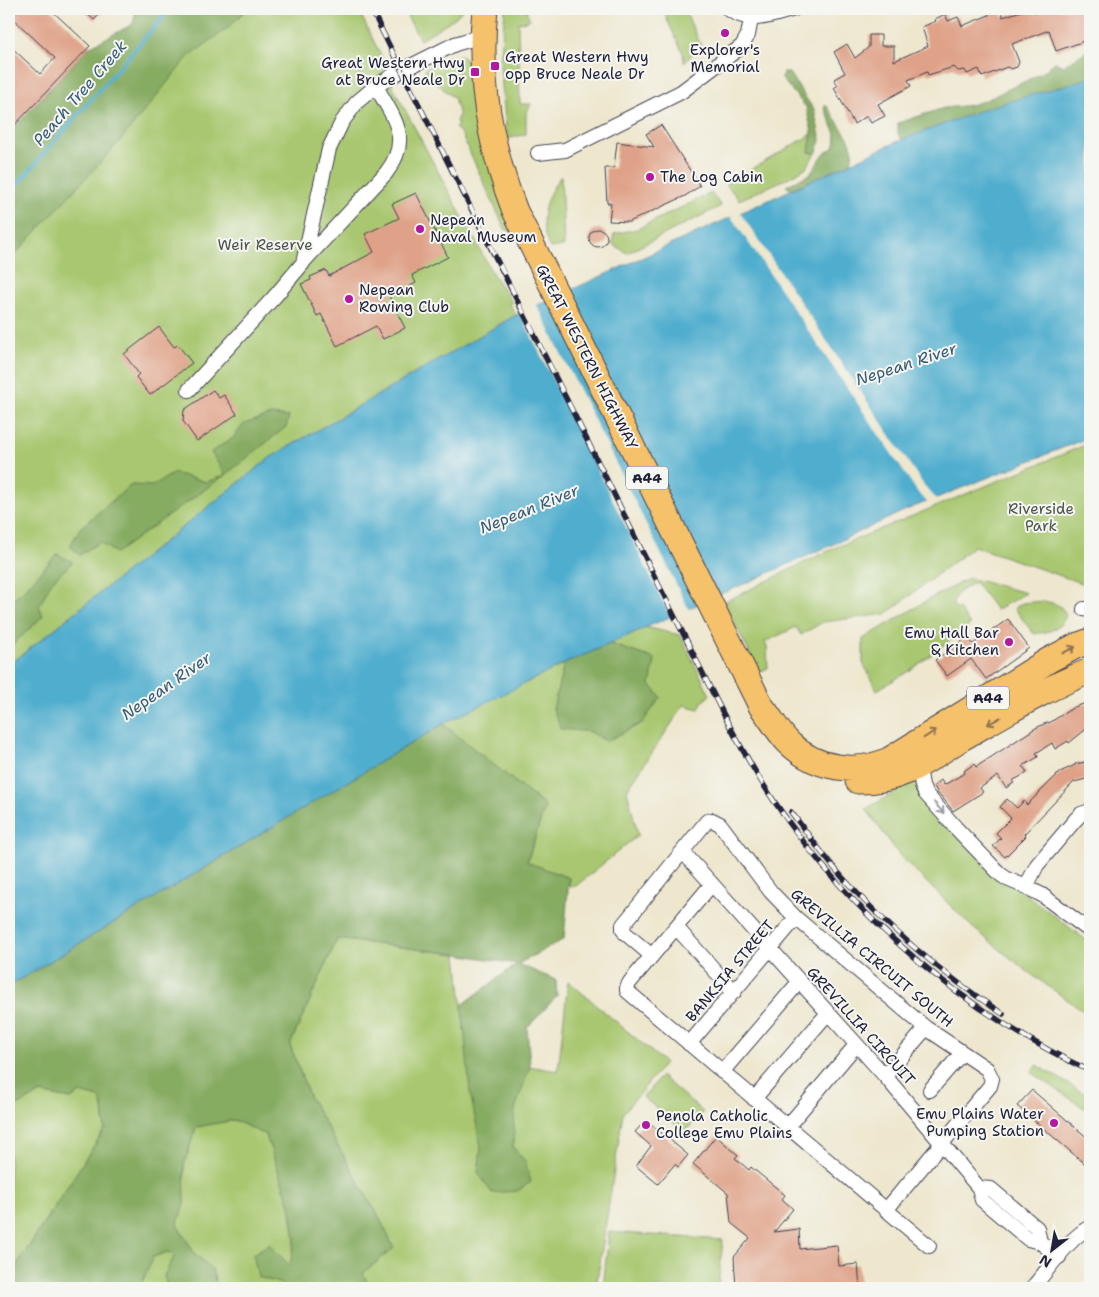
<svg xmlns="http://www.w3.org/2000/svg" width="1099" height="1297" viewBox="0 0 1099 1297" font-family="'Shantell Sans',sans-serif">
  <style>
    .green { fill: #a8c76f; stroke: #657455 }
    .forest { fill: #86ac62; stroke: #54674e }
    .water { fill: #50adce; stroke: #396884 }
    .pier { fill: #eee7ce }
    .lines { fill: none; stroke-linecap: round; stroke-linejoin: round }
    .stream { stroke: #50adce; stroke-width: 4 }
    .building { fill: #dfa288 }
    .street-casing { stroke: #414051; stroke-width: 16 }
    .highway-casing { stroke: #414051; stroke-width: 27 }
    .street { stroke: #fff; stroke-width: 14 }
    .highway { stroke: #f5c16b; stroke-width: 25 }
    .rail-casing { stroke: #22223b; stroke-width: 5.5 }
    .rail { stroke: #f6f6f2; stroke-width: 4; stroke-dasharray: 11; stroke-linecap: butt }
    .oneway { stroke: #8c7253 }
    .oneway2 { stroke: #9c9ca7 }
    .poi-dot { fill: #b5179e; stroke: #f6f6f2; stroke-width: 2 }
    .labels { text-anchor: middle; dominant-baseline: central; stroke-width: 4; stroke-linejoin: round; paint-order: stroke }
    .shield { fill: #f6f6f2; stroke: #626272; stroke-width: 1 }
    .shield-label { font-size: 14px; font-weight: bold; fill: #22223b }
    .poi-label { font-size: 15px; fill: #22223b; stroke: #f6f6f2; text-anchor: start }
    .park-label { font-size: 15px; fill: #4a544b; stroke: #f6f6f2 }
    .street-label { font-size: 15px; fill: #22223b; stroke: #f6f6f2 }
    .water-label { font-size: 16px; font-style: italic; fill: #345a76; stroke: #f6f6f2 }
  </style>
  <rect width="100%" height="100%" fill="#f6f6f2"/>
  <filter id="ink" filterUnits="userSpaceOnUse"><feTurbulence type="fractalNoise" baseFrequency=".02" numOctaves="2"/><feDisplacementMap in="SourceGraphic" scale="10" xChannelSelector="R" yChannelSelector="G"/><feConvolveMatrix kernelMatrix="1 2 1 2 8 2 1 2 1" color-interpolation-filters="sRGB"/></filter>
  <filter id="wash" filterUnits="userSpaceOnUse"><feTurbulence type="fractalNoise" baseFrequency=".0096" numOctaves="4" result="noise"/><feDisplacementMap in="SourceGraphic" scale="20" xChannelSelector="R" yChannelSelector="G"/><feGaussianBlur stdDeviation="1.12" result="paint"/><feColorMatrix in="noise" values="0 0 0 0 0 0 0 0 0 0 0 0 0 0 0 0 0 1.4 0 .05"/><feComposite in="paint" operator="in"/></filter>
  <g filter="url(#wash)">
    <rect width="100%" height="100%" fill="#eee7ce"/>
    <path class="green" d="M189,9H358L386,66L395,91L494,276L512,302L509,303L516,315L271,457L9,665V248Z
      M403,9H463L456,17L420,40Z
      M505,9H529L526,11L530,19L528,21L518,22L520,104H531L526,113V134L507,139L500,64Z
      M662,9H684L701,45L684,63L683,53Z
      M461,55C474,64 473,97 476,113C482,153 501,192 516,229L511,232L505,229L461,133L455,128L458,125L456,121L459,115L454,98L429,77L425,69C433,64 447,53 456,58Z
      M812,134L809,152L815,153L807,167L788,178L739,200L726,184Z
      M561,176L564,246L550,248C536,223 545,196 561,176Z
      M711,193L721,206L627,253L612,244L614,234L637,229Z
      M1090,443V586L974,546L886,614L823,622L801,635L796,627L765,642L767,647L768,668L759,672L724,602L832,549Z
      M969,578L1026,593L996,610L975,582C964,588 952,594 953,607L960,610L970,625L911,670L877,690L863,663V639L933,597Z
      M1043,601C1053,603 1062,604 1066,615C1061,630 1048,632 1034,634L1014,608L1022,603Z
      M645,627L680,635L710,695L702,702L699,709L684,705L627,790L638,835L576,886H569V878L527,863L545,806L443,724L564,664L553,709L606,741L642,723L655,659L610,644Z
      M916,780L1023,892L1090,943V1014L1079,1008L1028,972L972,927L900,856L866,809Z
      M337,939L457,954L467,1056L558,1071L568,981L665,1063L623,1113L596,1288H370L363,1273L394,1248L379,1217L309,1096L290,1045Z
      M1037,1065L1090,1097V1112L1031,1072Z
      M661,1076L703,1112L685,1132L643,1097Z
      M41,1093L71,1099L80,1093L100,1098L103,1108L105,1129L9,1277V1110Z
      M234,1120L266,1135L290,1205L295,1238L290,1266L258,1277L282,1284L284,1288H217L212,1269L195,1254L177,1225L185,1203L184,1165L196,1127Z
      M609,1232L723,1240L718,1288H603Z
      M167,1252L175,1255L164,1276L168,1288H143L141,1283L153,1257Z"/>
    <path class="forest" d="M136,9H247L229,27L188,57L119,142L9,261V133L89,47L133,24Z
      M1085,52H1090V82L905,144L898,134V123L944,108L971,105L986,100L1042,73L1055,62L1063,66Z
      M783,72L789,73L814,110L821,140L816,154L809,152L812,132L806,107L782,79Z
      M826,105L849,139L853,151L851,164L790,189L786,186L810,174L823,155L835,146L836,134L824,107Z
      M271,415L289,417L286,427L225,475L116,553L99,542L80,555L70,546L80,528L131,485L152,486L174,473L206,482L225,475L211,452L233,438L244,424Z
      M57,554L73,562L52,581L39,606L43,616L9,648V602L24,590Z
      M610,644L655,659L650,685L661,697L642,723L606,741L591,732L561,729L553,709L564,664Z
      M443,724L545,806L527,862L569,878L564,939L518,964L556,980L557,996L527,1028L530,1066L515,1109L513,1147L525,1161L531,1182L517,1191L492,1193L478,1172L481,1147L470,1092L462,1005L517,964L457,954L337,939L290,1045L309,1096L379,1217L394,1248L363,1273L370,1288H284L282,1284L258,1277L253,1254L269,1244L290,1266L295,1238L290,1205L266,1135L234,1120L196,1127L184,1165L185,1203L177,1225L195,1254L212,1269L217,1288H168L164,1276L175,1255L167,1252L153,1257L142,1283L143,1288H9V1277L105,1129L103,1108L100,1098L80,1093L71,1099L41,1093L9,1110V986Z"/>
    <path class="water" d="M1090,78V437L906,510L836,543L564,664L443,724L9,986V665L271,457L516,315L896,142L990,107Z"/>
    <path class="pier" d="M739,211L923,484L937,500L928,503L919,494L730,215Z
      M536,303L689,610L671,618L519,311Z"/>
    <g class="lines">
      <path class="stream" d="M9,194L170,9"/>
    </g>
    <g id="blocks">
      <path class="building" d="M9,9H50L90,46L9,131V93L14,87L9,82V45L40,74L55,58L9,15Z
        M82,9H105L94,20Z
        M986,9H1000L1003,17L1027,9H1034L1036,13L1047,9H1090V39L1056,51L1049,30L1012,44L1019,62L1017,67L1011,69L1007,67L982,77L979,69L967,74L965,70L958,71L954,67L928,75L927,72L908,80L911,86L878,104L885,116L871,123L867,116L854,124L834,88L838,85L834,79L845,73L834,52L847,44L855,58L869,47V35H881V46H894V61L928,46L922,27L936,21L935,19L945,14L948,21L958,17L962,26L989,15Z
        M661,125L700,186L685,196L629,222L609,221L611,203H607L605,168H614L617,142L654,147L646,134Z
        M416,193L448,257L412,275L416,283L389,296L405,328L383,339L376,326L337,346L321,314L317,316L301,284L311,280L310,277L326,270L329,276L374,252L365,234L399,218L392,204Z
        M589 238a9 9 0 1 1 18 0a9 9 0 1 1-18 0Z
        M159,327L174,347L178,345L192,363L150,395L136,377L139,374L124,354Z
        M213,390L219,398L224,395L237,414L197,441L183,421L184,410Z
        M1008,619L1029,648L986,679L971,659L947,676L935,660L968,637L973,644Z
        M1090,702V726L1069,743L1068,741L1055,749L1052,743L1036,753L1038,757L1023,766L1027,773L1012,781L1014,783L1006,788L998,776L980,788L983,792L953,811L941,796L938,794L934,786L941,780L944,785L965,773L964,771L974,764L976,767L1034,729L1048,722L1049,723L1074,707Z
        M1090,761V778L1074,782L1024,834L1026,836L1005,857L993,846L1001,838L996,833L1011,818L1000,807L1007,799L1017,808L1024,801L1027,805L1060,772L1075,765V764Z
        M1032,1090L1090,1140V1157L1084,1163L1017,1106Z
        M646,1120L688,1155L678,1167L675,1164L658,1184L636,1166L651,1146L635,1132Z
        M716,1136L738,1155L735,1158L749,1170L751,1167L785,1195L782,1199L793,1209L774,1232L799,1229L800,1249L837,1245L839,1266L858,1264L860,1288H736L734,1257L750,1238L731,1223L728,1193L693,1164Z"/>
    </g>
  </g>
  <g filter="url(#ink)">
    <use href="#blocks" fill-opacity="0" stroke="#414051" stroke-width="1"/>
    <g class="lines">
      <g class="street-casing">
        <path id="street" d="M728,9C751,25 770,16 794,9
          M538,153L565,150L681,92L742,46L748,35L751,19
          M304,261L386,173C413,138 393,118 376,86
          M189,390L276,295L303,263L329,149L342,122L357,102L376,86L397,73L455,44L482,36
          M1084,609L1090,610
          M919,766L922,786L925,793L956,828L1000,874L1007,879L1026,887
          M1090,811L1081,814L1076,819L1037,865L1026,887L1042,895L1090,931
          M683,852L885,1076L979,1188L982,1200L1028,1239L1040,1242L1059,1257
          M712,884L630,982L627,987V991L929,1246
          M676,927L734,992
          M652,956L625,933L623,929V925L707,821L712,820L720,824L771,892L796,918L926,1028L987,1069L992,1079L990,1086L886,1210
          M689,1044L796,918
          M722,1072L799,982
          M885,1076L926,1028
          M930,1090L962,1053
          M754,1099L828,1013
          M787,1127L856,1045
          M979,1188L991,1189L1037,1228L1040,1242
          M1032,1288C1049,1269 1068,1239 1090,1227"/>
      </g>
      <g class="highway-casing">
        <path id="highway" d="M485,9C478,77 490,147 515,211L761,706C771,718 778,732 789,743C816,769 856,775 889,760L1049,660L1076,646L1090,641
          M858,781C904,782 926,760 962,738C1004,714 1046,688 1090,671"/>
      </g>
      <use href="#street" class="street"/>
      <use href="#highway" class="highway"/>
      <g class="rail-casing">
        <path id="rail" d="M371,9C386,38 400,68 415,97C480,224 543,352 607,480C634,535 661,590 689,645C715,698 741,752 774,801C853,918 963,1011 1090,1071
          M791,812C808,834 824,857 843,878C890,930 945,976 1003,1014"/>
      </g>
      <use href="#rail" class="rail"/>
    </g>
    <defs><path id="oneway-shaft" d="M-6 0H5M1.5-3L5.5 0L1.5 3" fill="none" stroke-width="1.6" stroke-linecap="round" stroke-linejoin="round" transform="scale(1.25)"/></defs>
    <g class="oneway">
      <use href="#oneway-shaft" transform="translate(1069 650) rotate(-27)"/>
      <use href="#oneway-shaft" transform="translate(994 721) rotate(151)"/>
      <use href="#oneway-shaft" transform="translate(930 734) rotate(-33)"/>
    </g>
    <use class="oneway2" href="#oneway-shaft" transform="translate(939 808) rotate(49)"/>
  </g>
  <g class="poi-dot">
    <circle cx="725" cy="33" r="5"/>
    <rect x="490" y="61" width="10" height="10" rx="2.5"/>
    <rect x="470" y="67" width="10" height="10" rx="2.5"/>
    <circle cx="650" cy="177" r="5"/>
    <circle cx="420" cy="229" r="5"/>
    <circle cx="349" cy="299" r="5"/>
    <circle cx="1009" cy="642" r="5"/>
    <circle cx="1054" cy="1123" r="5"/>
    <circle cx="646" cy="1125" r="5"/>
  </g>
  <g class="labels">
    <g class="shield">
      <rect x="626" y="466.5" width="42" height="23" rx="4"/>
      <rect x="967" y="686.5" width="42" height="23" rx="4"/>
    </g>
    <g class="shield-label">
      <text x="647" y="478">A44</text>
      <text x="988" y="698">A44</text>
    </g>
    <g class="poi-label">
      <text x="725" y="50" text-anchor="middle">Explorer's<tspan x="725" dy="17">Memorial</tspan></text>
      <text x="505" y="57">Great Western Hwy<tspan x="505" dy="17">opp Bruce Neale Dr</tspan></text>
      <text x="465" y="63" text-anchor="end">Great Western Hwy<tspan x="465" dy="17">at Bruce Neale Dr</tspan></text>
      <text x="660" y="177">The Log Cabin</text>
      <text x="430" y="220">Nepean<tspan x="430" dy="17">Naval Museum</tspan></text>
      <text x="359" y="290">Nepean<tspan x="359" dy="17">Rowing Club</tspan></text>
      <text x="999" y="633" text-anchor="end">Emu Hall Bar<tspan x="999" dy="17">&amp; Kitchen</tspan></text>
      <text x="1044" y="1114" text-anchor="end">Emu Plains Water<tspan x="1044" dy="17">Pumping Station</tspan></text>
      <text x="656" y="1116">Penola Catholic<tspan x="656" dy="17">College Emu Plains</tspan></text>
    </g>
    <g class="park-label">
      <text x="265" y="245">Weir Reserve</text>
      <text x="1041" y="509">Riverside<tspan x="1041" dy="17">Park</tspan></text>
    </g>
    <g class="street-label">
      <text transform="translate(587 357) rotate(63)">GREAT WESTERN HIGHWAY</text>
      <text transform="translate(872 958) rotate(40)">GREVILLIA CIRCUIT SOUTH</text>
      <text transform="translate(730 971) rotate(-50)">BANKSIA STREET</text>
      <text transform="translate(861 1026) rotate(48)">GREVILLIA CIRCUIT</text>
    </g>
    <g class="water-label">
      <text transform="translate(80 93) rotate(-49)">Peach Tree Creek</text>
      <text transform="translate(906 364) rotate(-18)">Nepean River</text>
      <text transform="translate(529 509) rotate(-22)">Nepean River</text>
      <text transform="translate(166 686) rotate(-35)">Nepean River</text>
    </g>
  </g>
  <rect width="1099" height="1297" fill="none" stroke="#f6f6f2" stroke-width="30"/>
  <g transform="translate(1052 1250) rotate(211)" stroke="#f6f6f2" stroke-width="4" paint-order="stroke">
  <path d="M0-4L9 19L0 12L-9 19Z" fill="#22223b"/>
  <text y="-8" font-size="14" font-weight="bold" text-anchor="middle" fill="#22223b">N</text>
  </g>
</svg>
